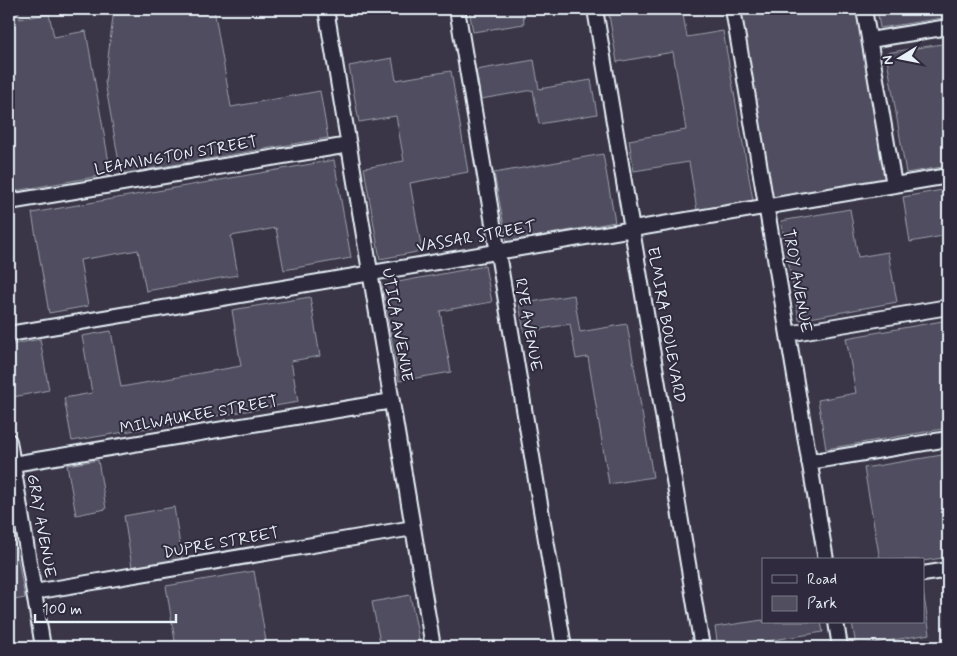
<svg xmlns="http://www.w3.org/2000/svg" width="957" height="656" viewBox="0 0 957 656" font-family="Mynerve,sans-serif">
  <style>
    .green { fill: #504e5f; stroke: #9ca0ac }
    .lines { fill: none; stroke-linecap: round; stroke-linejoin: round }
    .minor-casing { stroke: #e8f1f8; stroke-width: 18 }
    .minor { stroke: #2f2a3d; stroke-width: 14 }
    .labels { text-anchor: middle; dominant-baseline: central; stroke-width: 4; stroke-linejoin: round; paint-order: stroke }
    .street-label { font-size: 16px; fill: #e8f1f8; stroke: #2f2a3d }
  </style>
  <rect width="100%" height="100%" fill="#3a3648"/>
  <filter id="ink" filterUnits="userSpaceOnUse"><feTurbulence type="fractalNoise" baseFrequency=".02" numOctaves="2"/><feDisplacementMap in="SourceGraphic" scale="10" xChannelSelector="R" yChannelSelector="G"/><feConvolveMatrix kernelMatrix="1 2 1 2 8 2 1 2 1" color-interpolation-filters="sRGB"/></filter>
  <g filter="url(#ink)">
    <path class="green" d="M9,9H18L20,19L49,14L54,37L86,31L111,174L9,192Z
      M114,9H214L231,107L320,91L328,138L121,174L105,82Z
      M469,9H552L523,13L524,24L473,32Z
      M608,9H682L687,37L723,31L753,200L697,210L689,162L634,171L629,140L686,130L673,52L617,62Z
      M741,9H857L886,180L773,199Z
      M877,9H948V17L880,28Z
      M948,43V166L906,173L886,53Z
      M392,58L396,80L451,71L468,172L410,183L422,251L380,259L364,168L404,161L396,116L359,122L349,66Z
      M534,60L539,89L591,80L597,114L539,124L533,90L481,99L476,70Z
      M603,154L615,222L507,242L494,173Z
      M334,160L351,258L284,270L276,228L231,236L238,275L146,291L138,250L80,260L88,306L49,313L32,213Z
      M948,189V235L910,242L903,197Z
      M850,209L858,257L888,252L897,302L799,320L781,221Z
      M485,266L492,302L440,311L451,372L399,381L382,285Z
      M574,295L580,332L627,324L653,477L609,484L588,357L576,359L570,324L524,332L519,304Z
      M310,297L320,356L291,361L298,402L72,441L64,398L92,393L82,336L111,331L121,387L241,366L232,310Z
      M948,320V428L826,449L818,400L856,393L846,338Z
      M40,339L49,390L13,397L9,372V345Z
      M948,454V557L923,561V560H880L864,468Z
      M98,460L106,509L76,515L67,465Z
      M174,507L182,559L132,567L124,516Z
      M13,532L25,598L9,601V533Z
      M254,571L267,647H176L166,586Z
      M923,591L930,634L856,646L852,622H923Z
      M410,595L420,644L401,647H381L372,602Z
      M763,620V622H821L823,632L730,647H718L715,627Z"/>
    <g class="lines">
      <g class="minor-casing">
        <path id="minor" d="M326,9L433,647
          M457,9L564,647
          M595,9L702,647
          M733,9L826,560
          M864,9L894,185
          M870,40L948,27
          M9,202L349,145
          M9,334L948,176
          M788,334L948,307
          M9,441L43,647
          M809,462L948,439
          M13,464L392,401
          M923,574L948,570
          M34,592L413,528
          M836,622L840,647"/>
      </g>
      <use href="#minor" class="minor"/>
    </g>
  </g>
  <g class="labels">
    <g class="street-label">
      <text transform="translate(176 156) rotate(-10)">LEAMINGTON STREET</text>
      <text transform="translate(476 237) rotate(-10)">VASSAR STREET</text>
      <text transform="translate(797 281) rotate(80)">TROY AVENUE</text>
      <text transform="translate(397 325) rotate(80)">UTICA AVENUE</text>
      <text transform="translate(528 325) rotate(80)">RYE AVENUE</text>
      <text transform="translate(666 325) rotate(80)">ELMIRA BOULEVARD</text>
      <text transform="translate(199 415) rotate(-10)">MILWAUKEE STREET</text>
      <text transform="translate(41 526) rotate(80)">GRAY AVENUE</text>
      <text transform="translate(221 543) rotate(-10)">DUPRE STREET</text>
    </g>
  </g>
  <rect width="957" height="656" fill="none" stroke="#2f2a3d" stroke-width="30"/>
  <rect x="15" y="15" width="927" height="626" fill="none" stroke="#e8f1f8" stroke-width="2" filter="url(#ink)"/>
  <rect x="762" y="558" width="162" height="65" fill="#2f2a3d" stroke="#797a88"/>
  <rect x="772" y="575" width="25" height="8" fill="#2f2a3d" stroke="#797a88"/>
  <text x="807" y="584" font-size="15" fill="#e8f1f8">Road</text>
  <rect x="772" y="596" width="25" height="15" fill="#504e5f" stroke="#797a88"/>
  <text x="807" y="608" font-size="15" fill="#e8f1f8">Park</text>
  <g transform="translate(900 58) rotate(260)" stroke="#2f2a3d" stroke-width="4" paint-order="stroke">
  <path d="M0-4L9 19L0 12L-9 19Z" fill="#e8f1f8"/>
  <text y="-8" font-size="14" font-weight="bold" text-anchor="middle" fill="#e8f1f8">N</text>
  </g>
  <path d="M35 614v8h141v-8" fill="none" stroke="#e8f1f8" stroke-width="2.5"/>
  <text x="42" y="614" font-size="15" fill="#e8f1f8" stroke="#2f2a3d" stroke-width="4" paint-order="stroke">100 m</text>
</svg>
